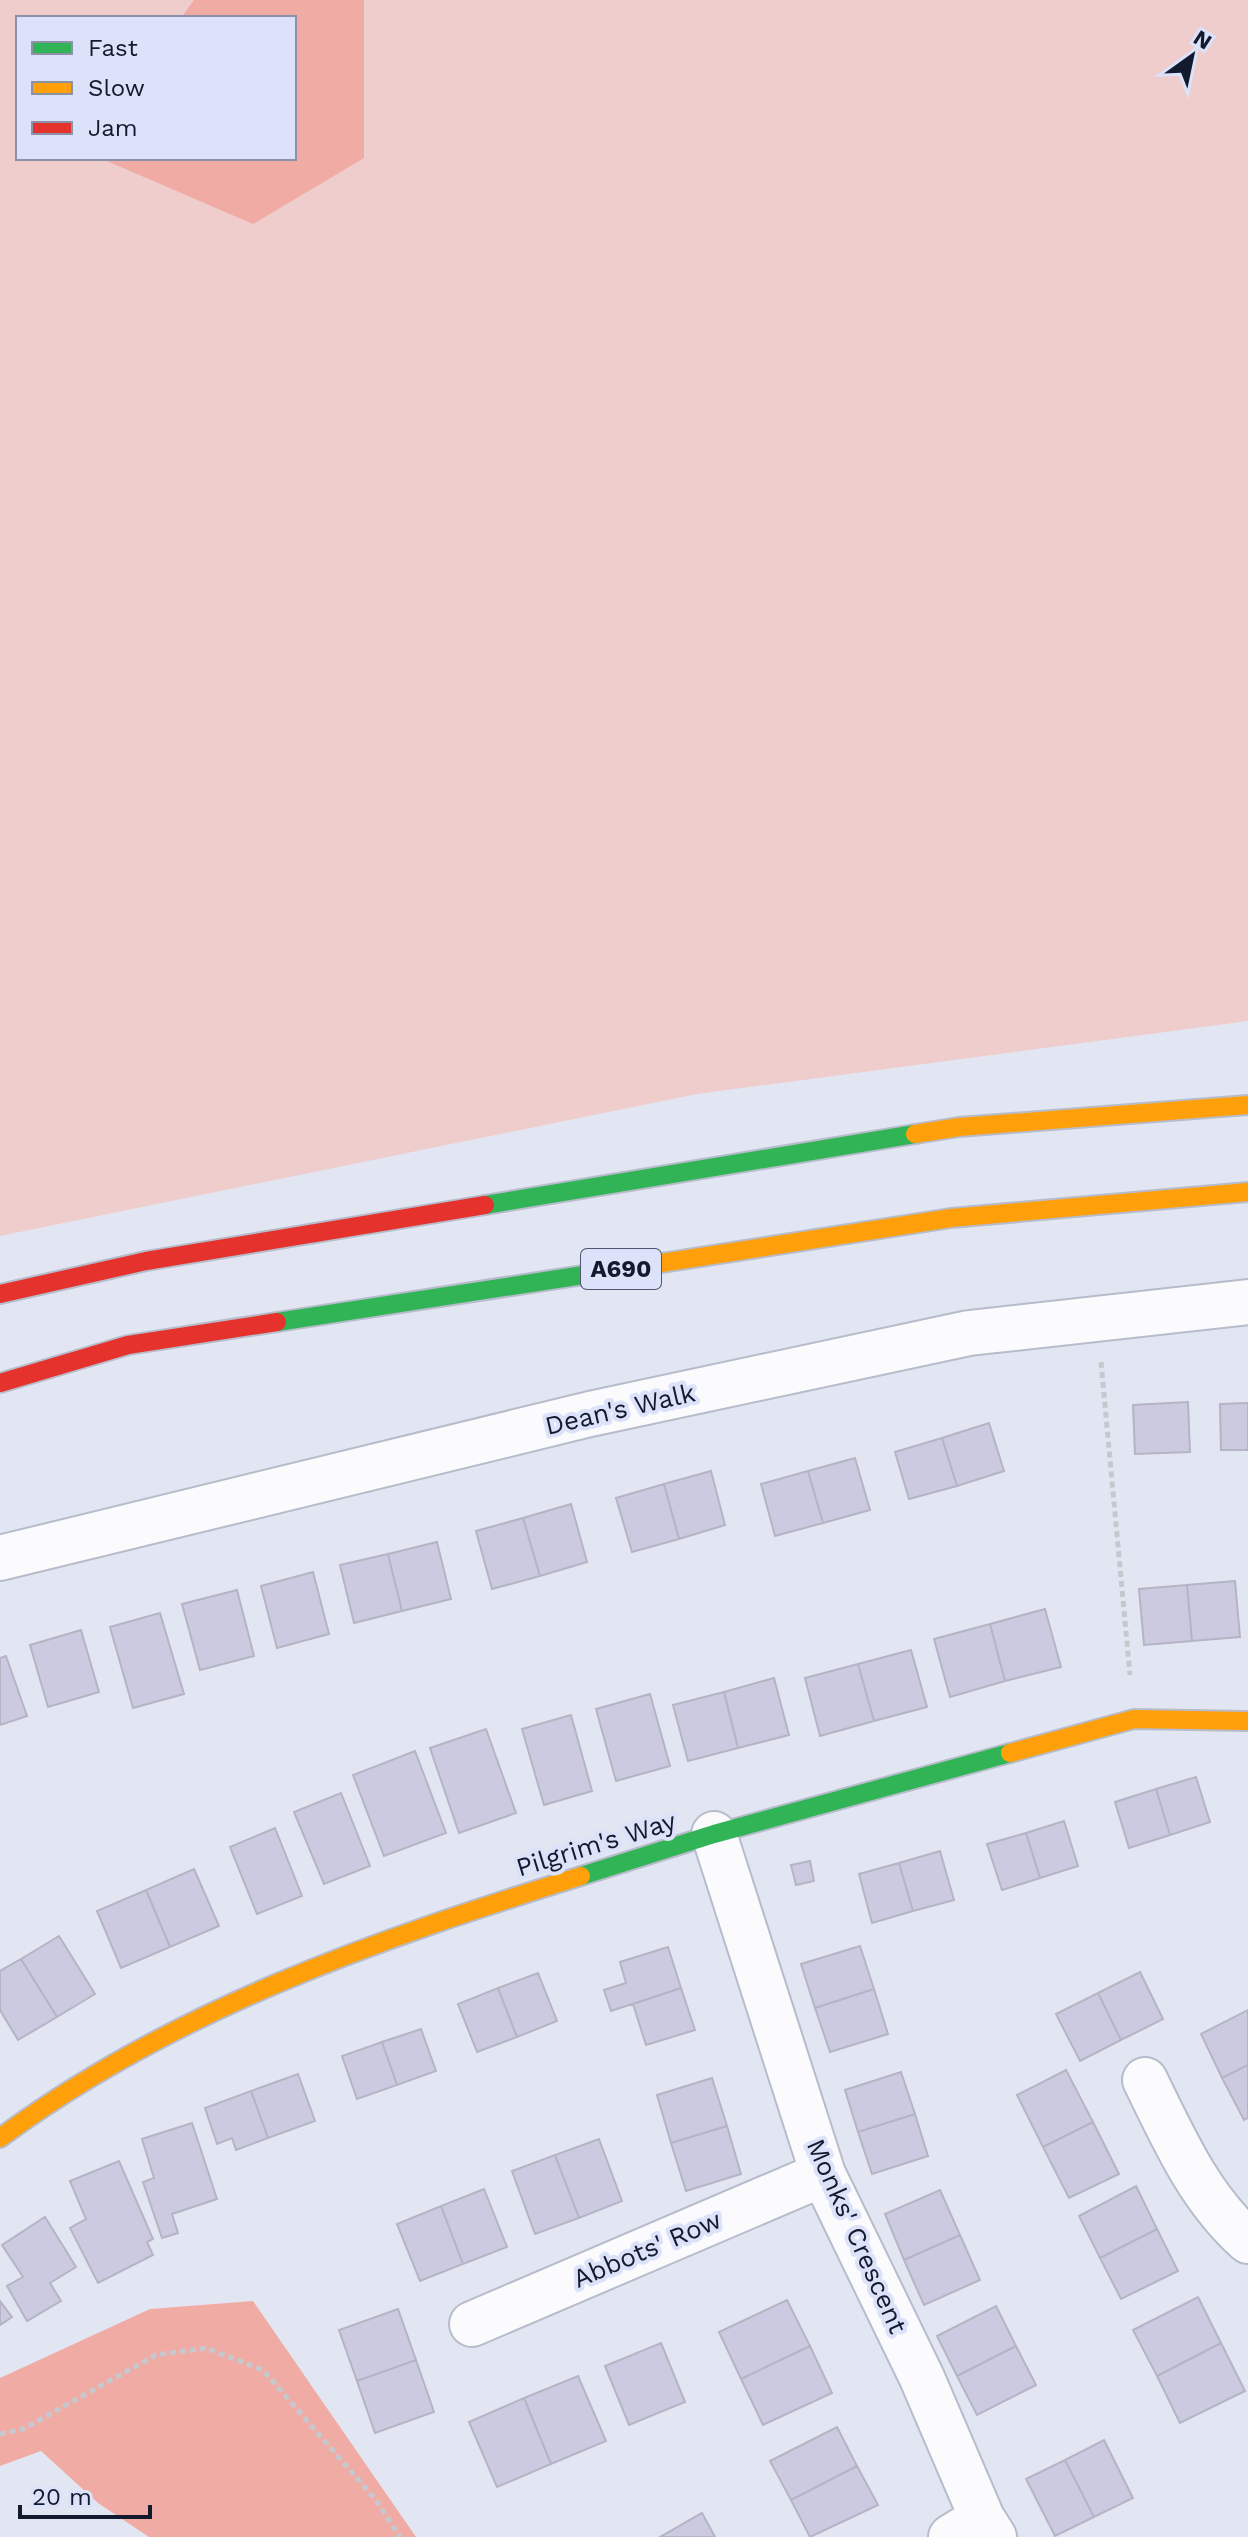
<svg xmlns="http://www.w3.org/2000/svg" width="1248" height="2537" viewBox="0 0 1248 2537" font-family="'Work Sans',sans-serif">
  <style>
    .green { fill: #eecdcc; fill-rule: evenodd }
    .forest { fill: #f1aba5 }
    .building { fill: #cbcae0; stroke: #b4b4c4; stroke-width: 2 }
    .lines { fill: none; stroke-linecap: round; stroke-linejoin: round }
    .street-casing { stroke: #b7bccb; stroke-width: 48 }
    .fast-casing { stroke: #b7bccb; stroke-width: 22 }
    .slow-casing { stroke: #b7bccb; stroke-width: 22 }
    .jam-casing { stroke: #b7bccb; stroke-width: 22 }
    .path { stroke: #c6c8ce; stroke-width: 5; stroke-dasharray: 6 4; stroke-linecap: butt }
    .street { stroke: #fbfbfd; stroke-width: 44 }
    .fast { stroke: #30b455; stroke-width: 18 }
    .slow { stroke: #ff9f0a; stroke-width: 18 }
    .jam { stroke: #e5322d; stroke-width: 18 }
    .labels { text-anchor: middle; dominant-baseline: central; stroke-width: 8; stroke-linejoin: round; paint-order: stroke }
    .shield { fill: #dbe2f9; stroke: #50566b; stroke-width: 2 }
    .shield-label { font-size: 24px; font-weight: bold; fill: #141a2e }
    .street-label { font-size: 26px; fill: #141a2e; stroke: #dbe2f9 }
  </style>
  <rect width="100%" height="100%" fill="#e2e6f2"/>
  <path class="green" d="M0,0H1248V1021L697,1094L0,1236ZM18,18H294V158H18Z"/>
  <path class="forest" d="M194,0H364V158L253,224L100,158H294V18H181Z
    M253,2301L416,2537H149L98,2503L41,2451L0,2466V2378L150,2309Z"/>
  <path class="building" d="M1188,1402L1190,1452L1135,1454L1133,1405Z
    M1248,1403V1450H1221L1220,1404Z
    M989,1423L1004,1471L957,1486L942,1438Z
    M942,1438L957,1486L909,1499L895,1452Z
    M855,1458L870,1510L823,1523L808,1471Z
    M711,1471L725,1525L679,1539L664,1484Z
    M808,1471L823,1523L775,1536L761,1484Z
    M664,1484L679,1539L632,1552L616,1498Z
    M571,1504L587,1562L540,1576L523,1518Z
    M523,1518L540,1576L492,1589L476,1531Z
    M437,1542L451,1599L402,1611L388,1554Z
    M388,1554L402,1611L354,1623L340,1565Z
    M313,1572L329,1634L277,1648L261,1586Z
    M1235,1581L1240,1637L1192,1641L1187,1585Z
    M1187,1585L1192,1641L1144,1645L1139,1589Z
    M237,1590L254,1656L200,1670L182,1604Z
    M1045,1609L1061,1667L1005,1681L990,1624Z
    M160,1613L184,1694L133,1708L110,1627Z
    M990,1624L1005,1681L950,1697L934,1639Z
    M81,1630L99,1692L48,1707L30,1645Z
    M911,1650L927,1707L874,1721L858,1664Z
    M6,1656L27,1716L0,1725V1658Z
    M858,1664L874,1721L820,1736L805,1678Z
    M774,1678L789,1735L738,1748L724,1692Z
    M724,1692L738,1748L688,1761L673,1705Z
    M650,1694L670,1766L616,1781L596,1709Z
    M571,1715L592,1791L544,1805L522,1729Z
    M486,1729L516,1813L459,1833L430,1748Z
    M415,1751L446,1833L384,1856L353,1775Z
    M1196,1777L1210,1822L1170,1835L1156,1789Z
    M1156,1789L1170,1835L1129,1848L1115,1802Z
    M341,1793L370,1866L324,1884L294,1812Z
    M1064,1821L1078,1866L1040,1878L1026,1833Z
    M275,1828L302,1896L257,1914L230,1847Z
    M1026,1833L1040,1878L1002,1890L987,1844Z
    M940,1851L954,1900L913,1911L899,1863Z
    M810,1861L814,1881L796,1885L791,1865Z
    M899,1863L913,1911L872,1923L859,1874Z
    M194,1869L219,1926L170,1947L146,1890Z
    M146,1890L170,1947L121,1968L97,1911Z
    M59,1936L95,1994L57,2017L21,1959Z
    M860,1946L874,1989L815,2008L801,1964Z
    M668,1947L681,1988L611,2011L604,1990L626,1983L620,1962Z
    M21,1959L57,2017L18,2040L0,2010V1971Z
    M1140,1972L1163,2019L1121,2040L1098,1993Z
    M538,1973L557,2021L517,2037L498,1988Z
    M498,1988L517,2037L477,2052L458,2004Z
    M681,1988L695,2030L646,2045L633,2004Z
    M874,1989L888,2034L830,2052L815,2008Z
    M1098,1993L1121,2040L1080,2061L1056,2014Z
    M1248,2010V2065L1222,2078L1201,2034Z
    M421,2029L436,2071L397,2085L382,2042Z
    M382,2042L397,2085L357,2099L342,2056Z
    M1248,2065V2118L1244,2120L1222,2078Z
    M1066,2070L1093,2122L1043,2147L1017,2095Z
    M901,2072L915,2114L858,2132L845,2090Z
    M298,2074L315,2121L268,2138L251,2091Z
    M712,2078L727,2126L671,2143L657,2095Z
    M251,2091L268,2138L236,2150L232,2138L217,2144L205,2108Z
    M915,2114L928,2156L872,2174L858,2132Z
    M1093,2122L1119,2174L1069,2198L1043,2147Z
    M192,2123L217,2199L172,2214L178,2233L162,2238L143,2182L154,2178L142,2139Z
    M727,2126L741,2174L686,2191L671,2143Z
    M599,2139L622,2201L579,2218L555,2155Z
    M555,2155L579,2218L535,2234L512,2171Z
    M119,2161L153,2239L147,2242L153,2255L98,2283L70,2228L86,2219L70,2181Z
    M1136,2186L1157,2229L1100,2258L1079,2216Z
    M484,2189L507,2247L463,2264L441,2206Z
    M940,2190L960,2235L904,2260L885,2214Z
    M441,2206L463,2264L420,2281L397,2224Z
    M45,2217L76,2267L50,2283L61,2301L27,2321L7,2286L23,2277L2,2245Z
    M1157,2229L1178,2271L1121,2299L1100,2258Z
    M960,2235L980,2280L924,2305L904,2260Z
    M1198,2297L1221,2343L1157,2376L1133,2330Z
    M787,2300L810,2346L741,2379L719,2332Z
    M0,2301L12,2317L0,2325Z
    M996,2306L1016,2346L957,2376L937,2336Z
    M398,2309L416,2360L357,2381L339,2330Z
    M661,2343L685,2402L629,2425L605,2366Z
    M1221,2343L1245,2391L1180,2423L1157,2376Z
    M810,2346L832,2393L763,2425L741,2379Z
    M1016,2346L1036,2385L977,2415L957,2376Z
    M416,2360L434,2412L375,2433L357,2381Z
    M578,2376L606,2441L551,2464L524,2398Z
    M524,2398L551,2464L497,2487L469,2422Z
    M837,2427L857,2466L791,2500L770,2461Z
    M1104,2440L1133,2498L1094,2517L1065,2460Z
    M1065,2460L1094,2517L1055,2536L1026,2479Z
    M857,2466L878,2505L810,2537L791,2500Z
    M702,2513L715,2537H660Z"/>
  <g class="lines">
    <g class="street-casing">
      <path id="street" d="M0,1558L590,1414L969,1333L1248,1302
        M714,1834L823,2174L922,2378L982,2518L994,2537
        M1145,2080C1174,2139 1199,2197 1248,2241
        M472,2324L823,2174
        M951,2537L982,2518"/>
    </g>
    <g class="fast-casing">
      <path id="fast" d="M485,1205L915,1134
        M277,1322L655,1264
        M581,1876L714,1834L1010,1753"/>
    </g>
    <g class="slow-casing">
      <path id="slow" d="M915,1134L959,1127L1248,1105
        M655,1264L951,1218L1248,1192
        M1010,1753L1134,1719L1248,1721
        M0,2138C174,2009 376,1940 581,1876"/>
    </g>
    <g class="jam-casing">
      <path id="jam" d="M0,1294L146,1261L485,1205
        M0,1383L128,1345L277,1322"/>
    </g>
    <path class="path" d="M1101,1362L1130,1675
      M0,2434L23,2429L156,2355L206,2348L263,2370L376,2500L400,2537"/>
    <use href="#street" class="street"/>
    <use href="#fast" class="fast"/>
    <use href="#slow" class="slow"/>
    <use href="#jam" class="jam"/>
  </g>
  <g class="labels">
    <rect class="shield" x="581" y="1249" width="80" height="40" rx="6"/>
    <g class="shield-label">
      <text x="621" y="1269">A690</text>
    </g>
    <g class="street-label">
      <text transform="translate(620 1409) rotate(-13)">Dean's Walk</text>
      <text transform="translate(596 1844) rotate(-17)">Pilgrim's Way</text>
      <text transform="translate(857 2236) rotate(66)">Monks' Crescent</text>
      <text transform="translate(647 2249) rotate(-23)">Abbots' Row</text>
    </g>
  </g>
  <rect x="16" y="16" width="280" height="144" fill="#dbe2f9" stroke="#8b92a8" stroke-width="2"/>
  <rect x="32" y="42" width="40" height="12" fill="#30b455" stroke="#8b92a8" stroke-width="2"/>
  <text x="88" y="56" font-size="24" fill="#141a2e">Fast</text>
  <rect x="32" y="82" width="40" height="12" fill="#ff9f0a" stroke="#8b92a8" stroke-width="2"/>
  <text x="88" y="96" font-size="24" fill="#141a2e">Slow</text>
  <rect x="32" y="122" width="40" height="12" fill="#e5322d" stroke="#8b92a8" stroke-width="2"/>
  <text x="88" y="136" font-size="24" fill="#141a2e">Jam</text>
  <g transform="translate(1192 56) rotate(33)" stroke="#dbe2f9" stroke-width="6" paint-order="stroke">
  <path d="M0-6L14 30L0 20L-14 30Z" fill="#141a2e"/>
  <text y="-12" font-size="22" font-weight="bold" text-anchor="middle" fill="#141a2e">N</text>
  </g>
  <path d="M20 2505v12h130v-12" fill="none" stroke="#141a2e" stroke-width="4"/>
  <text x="32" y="2505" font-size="24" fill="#141a2e" stroke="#dbe2f9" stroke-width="6" paint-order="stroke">20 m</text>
</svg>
